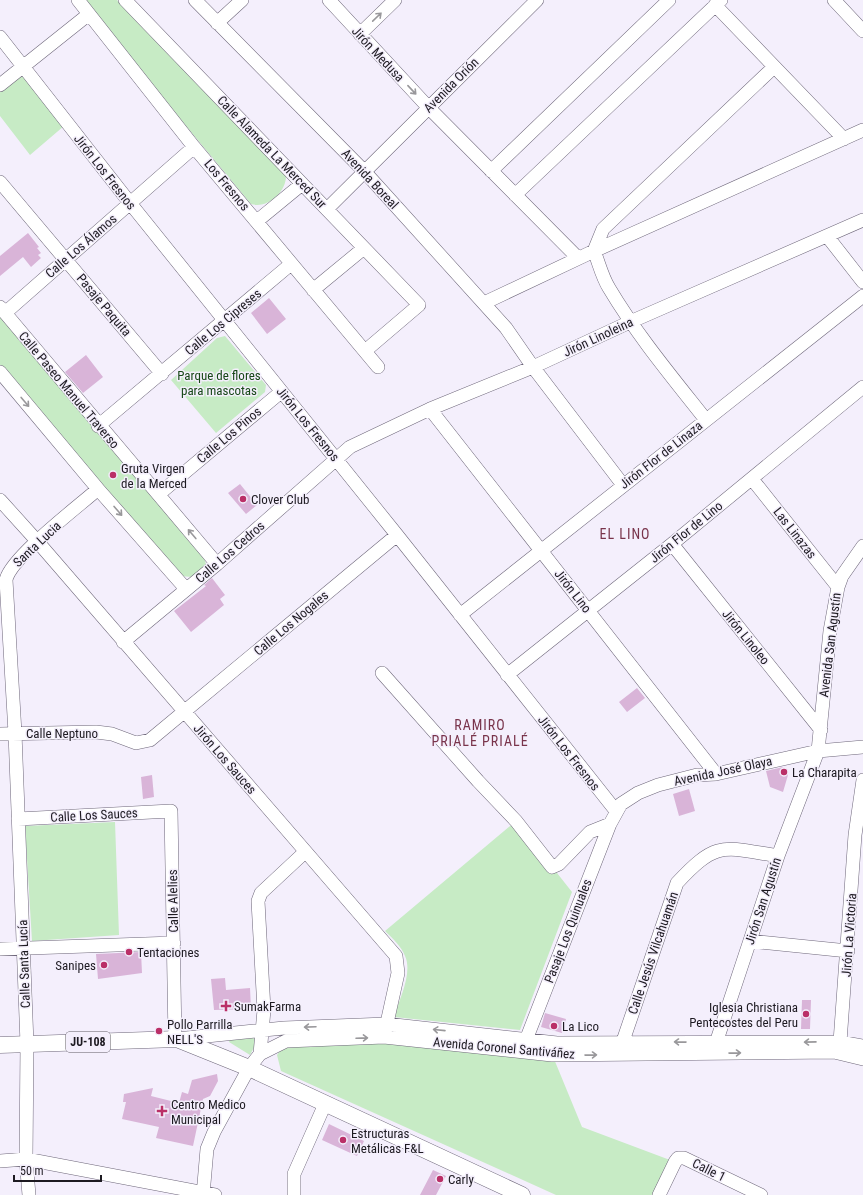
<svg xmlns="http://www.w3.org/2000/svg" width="863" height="1195" viewBox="0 0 863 1195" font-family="'Roboto Condensed',sans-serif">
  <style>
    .green { fill: #c7ebc5 }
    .building { fill: #d9b4d8 }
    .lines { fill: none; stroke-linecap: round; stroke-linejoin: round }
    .minor-casing { stroke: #6e677a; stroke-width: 14 }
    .major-casing { stroke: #6e677a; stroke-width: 17 }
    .minor { stroke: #fff; stroke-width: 13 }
    .major { stroke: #fff; stroke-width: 16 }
    .oneway { stroke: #99989b }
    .poi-dot { fill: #ba2f67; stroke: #f4effc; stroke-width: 1.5 }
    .labels { text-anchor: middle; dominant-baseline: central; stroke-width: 3; stroke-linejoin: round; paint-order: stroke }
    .shield { fill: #f4effc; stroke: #5e5a63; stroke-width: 1 }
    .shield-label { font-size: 12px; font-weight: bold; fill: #1d1a21 }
    .street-label { font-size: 13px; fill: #1d1a21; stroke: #f4effc }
    .park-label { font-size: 13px; fill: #174817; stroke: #f4effc }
    .poi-label { font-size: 13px; fill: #1d1a21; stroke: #f4effc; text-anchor: start }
    .neighbourhood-label { font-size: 14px; letter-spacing: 1px; fill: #79344b; stroke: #f4effc }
  </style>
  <rect width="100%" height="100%" fill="#f4effc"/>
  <path class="green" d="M86,0H117L286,176C286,192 268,209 251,204L181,120Z
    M22,73L64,126L30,155L0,116V92Z
    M0,314L203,554L206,564L192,577L180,576L110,496L0,365Z
    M225,336L266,385L265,392L216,433L171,380L217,338Z
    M516,821L572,892L520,1030L394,1017C399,1000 413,973 405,956C402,947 392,938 385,931Z
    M115,822L119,935L32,941L25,826Z
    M252,1038L256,1039L257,1042L250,1055L229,1042L230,1039Z
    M373,1042L554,1059L582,1127L670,1160L654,1195H556L281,1071L277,1055L284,1045Z"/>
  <path class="building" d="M28,233L39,247L37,248L41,253L38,255L41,258L31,267L23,257L0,276V256Z
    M269,298L286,319L267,334L251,313Z
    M86,355L103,377L83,393L65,372Z
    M240,484L257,505L246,514L228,493Z
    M212,578L225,595L220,599L224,605L191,632L174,611L206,586L204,585Z
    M637,688L645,698L627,712L619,702Z
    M783,767L788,775L783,792L770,787L766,771Z
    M152,775L154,797L143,799L141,777Z
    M689,789L695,811L679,816L673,794Z
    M141,952L142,973L98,979L96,954Z
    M225,978L226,990L250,988L251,1009L214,1010L211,979Z
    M802,1000H811L810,1029H801Z
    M545,1013L566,1019L562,1033L541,1027Z
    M217,1074L218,1081L210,1096L203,1099L193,1146L156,1138L159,1127L122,1119L126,1102H123L124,1094L153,1088L151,1096L179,1103L182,1092L188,1094L192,1080Z
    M329,1124L364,1141L357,1156L322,1140Z
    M433,1170L446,1176L436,1195H420Z"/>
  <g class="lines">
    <g class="minor-casing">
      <path id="minor" d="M78,0L194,147L378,367
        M125,0L419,305L365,351
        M195,0L364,171L506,328L533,367L623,485
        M329,0L428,107L578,258
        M834,0L863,31
        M715,5L844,139
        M217,23L242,0
        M360,34L395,0
        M0,37L130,203L397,535L616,811
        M0,85L89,14
        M491,171L669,0
        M0,182L162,374
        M515,195L721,0
        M327,209L537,0
        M257,221L302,184
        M827,236L863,282
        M313,290L364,248
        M484,303L594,251L863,130
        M0,307L217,564
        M5,313L194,147
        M0,372L98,489L186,589
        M430,409L716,774
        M706,420C672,377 637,335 609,288C602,277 599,263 594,251L603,229L774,67
        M98,426L291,264
        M752,479L838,587
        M159,494L281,392
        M0,500L37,541L396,956L398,973L385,1032
        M672,544L821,730
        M460,615L863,296
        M123,642L217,564L350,447L430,409L533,367L630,322L863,220
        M382,673L478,781L516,821L552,867L559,864L590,832L610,824
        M507,675L672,544L863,387
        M0,734L96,732L112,734L136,743L150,740L397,535
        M18,819L171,811L175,1039
        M750,941L848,951
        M0,949L174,943
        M177,1039L284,1028L386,1024L557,1043L840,1042L863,1046
        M623,1041L677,883C717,840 723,847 778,856
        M840,1042L855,835L863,780
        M524,1048L526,1040L610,824L621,804L638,793L658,785L697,775L716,774L818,751L863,747
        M716,1050V1043L778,856L818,751L830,631L838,587L842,576L863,546
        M260,1054L264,1010L258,901L261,893L305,852
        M0,1161L26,1159L215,1195
        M29,1195L26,1159L27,1044L15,733L6,580C10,558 79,506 98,489
        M203,1195L207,1149L214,1132L249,1068L260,1054L286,1041L384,1037L552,1055L834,1052L863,1059
        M294,1195V1174L325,1104
        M659,1195L675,1162L678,1158H684L761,1195"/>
    </g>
    <g class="major-casing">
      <path id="major" d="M0,1045L177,1039L249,1068L522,1195"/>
    </g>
    <use href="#minor" class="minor"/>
    <use href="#major" class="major"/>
  </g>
  <defs><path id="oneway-shaft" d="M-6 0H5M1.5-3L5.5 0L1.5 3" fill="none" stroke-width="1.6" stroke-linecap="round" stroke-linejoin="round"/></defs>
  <g class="oneway">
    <use href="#oneway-shaft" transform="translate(377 17) rotate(-44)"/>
    <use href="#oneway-shaft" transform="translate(412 90) rotate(47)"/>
    <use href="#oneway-shaft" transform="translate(25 402) rotate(50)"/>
    <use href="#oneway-shaft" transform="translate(118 511) rotate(49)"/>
    <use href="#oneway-shaft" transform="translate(192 534) rotate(-130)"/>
    <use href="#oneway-shaft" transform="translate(310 1027) rotate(178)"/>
    <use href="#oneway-shaft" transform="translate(439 1030) rotate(-174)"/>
    <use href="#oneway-shaft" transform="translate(362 1038) rotate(-2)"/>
    <use href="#oneway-shaft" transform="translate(680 1042) rotate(-179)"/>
    <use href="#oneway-shaft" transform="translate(810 1042) rotate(179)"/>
    <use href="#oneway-shaft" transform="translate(735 1053) rotate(-1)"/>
    <use href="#oneway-shaft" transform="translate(591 1055) rotate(-1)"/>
  </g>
  <g class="poi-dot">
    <circle cx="113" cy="475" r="4"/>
    <circle cx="243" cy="499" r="4"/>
    <circle cx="784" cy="772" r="4"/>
    <circle cx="129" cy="952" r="4"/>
    <circle cx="104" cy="965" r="4"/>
    <path d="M224 1000h4v4h4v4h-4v4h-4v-4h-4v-4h4z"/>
    <circle cx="806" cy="1014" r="4"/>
    <circle cx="554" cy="1026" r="4"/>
    <circle cx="159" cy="1031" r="4"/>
    <path d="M160 1105h4v4h4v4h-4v4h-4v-4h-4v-4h4z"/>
    <circle cx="343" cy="1140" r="4"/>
    <circle cx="440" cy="1179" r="4"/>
  </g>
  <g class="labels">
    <rect class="shield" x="66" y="1032" width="44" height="20" rx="3"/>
    <g class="shield-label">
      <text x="88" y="1042">JU-108</text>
    </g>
    <g class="street-label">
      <text transform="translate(378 54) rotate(47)">Jirón Medusa</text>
      <text transform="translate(451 85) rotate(-45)">Avenida Orión</text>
      <text transform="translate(272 152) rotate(46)">Calle Alameda La Merced Sur</text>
      <text transform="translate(105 172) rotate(52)">Jirón Los Fresnos</text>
      <text transform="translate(370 179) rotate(47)">Avenida Boreal</text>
      <text transform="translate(227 185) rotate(50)">Los Fresnos</text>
      <text transform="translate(81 246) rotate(-41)">Calle Los Álamos</text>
      <text transform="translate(104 305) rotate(50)">Pasaje Paquita</text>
      <text transform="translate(223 322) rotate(-40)">Calle Los Cipreses</text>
      <text transform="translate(598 337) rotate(-25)">Jirón Linoleina</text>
      <text transform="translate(69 390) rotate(50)">Calle Paseo Manuel Traverso</text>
      <text transform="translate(308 424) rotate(51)">Jirón Los Fresnos</text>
      <text transform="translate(229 435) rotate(-40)">Calle Los Pinos</text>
      <text transform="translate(661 455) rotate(-38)">Jirón Flor de Linaza</text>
      <text transform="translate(686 532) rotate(-39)">Jirón Flor de Lino</text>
      <text transform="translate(795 533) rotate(52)">Las Linazas</text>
      <text transform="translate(37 544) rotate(-43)">Santa Lucia</text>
      <text transform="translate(230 552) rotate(-41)">Calle Los Cedros</text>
      <text transform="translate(573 591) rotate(52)">Jirón Lino</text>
      <text transform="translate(291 623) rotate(-40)">Calle Los Nogales</text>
      <text transform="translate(746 637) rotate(51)">Jirón Linoleo</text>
      <text transform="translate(830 645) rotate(-83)">Avenida San Agustín</text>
      <text x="62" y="733">Calle Neptuno</text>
      <text transform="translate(569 753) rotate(52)">Jirón Los Fresnos</text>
      <text transform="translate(225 759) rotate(49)">Jirón Los Sauces</text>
      <text transform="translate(723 771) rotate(-12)">Avenida José Olaya</text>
      <text transform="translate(94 815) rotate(-3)">Calle Los Sauces</text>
      <text transform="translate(173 901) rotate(-91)">Calle Alelies</text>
      <text transform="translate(763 901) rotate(-72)">Jirón San Agustín</text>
      <text transform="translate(568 931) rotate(-69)">Pasaje Los Quinuales</text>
      <text transform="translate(849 935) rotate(-86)">Jirón La Victoria</text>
      <text transform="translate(653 953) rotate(-71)">Calle Jesús Vilcahuamán</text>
      <text transform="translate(24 964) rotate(-92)">Calle Santa Lucía</text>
      <text transform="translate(504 1048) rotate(5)">Avenida Coronel Santiváñez</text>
      <text transform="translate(709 1170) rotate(26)">Calle 1</text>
    </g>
    <g class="park-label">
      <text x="219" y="375">Parque de flores<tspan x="219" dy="15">para mascotas</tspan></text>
    </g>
    <g class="poi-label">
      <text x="121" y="468">Gruta Virgen<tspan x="121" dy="15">de la Merced</tspan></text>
      <text x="251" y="499">Clover Club</text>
      <text x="792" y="772">La Charapita</text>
      <text x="137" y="952">Tentaciones</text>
      <text x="96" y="965" text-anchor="end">Sanipes</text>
      <text x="234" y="1006">SumakFarma</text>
      <text x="798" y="1007" text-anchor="end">Iglesia Christiana<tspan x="798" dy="15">Pentecostes del Peru</tspan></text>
      <text x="167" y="1024">Pollo Parrilla<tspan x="167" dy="15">NELL'S</tspan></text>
      <text x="562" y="1026">La Lico</text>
      <text x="171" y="1104">Centro Medico<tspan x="171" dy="15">Municipal</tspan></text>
      <text x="351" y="1133">Estructuras<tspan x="351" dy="15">Metálicas F&amp;L</tspan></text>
      <text x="448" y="1179">Carly</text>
    </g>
    <g class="neighbourhood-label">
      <text x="625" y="534">EL LINO</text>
      <text x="480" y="725">RAMIRO<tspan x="480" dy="16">PRIALÉ PRIALÉ</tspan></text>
    </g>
  </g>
  <path d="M14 1175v6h87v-6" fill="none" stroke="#1d1a21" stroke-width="2"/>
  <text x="20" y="1175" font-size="12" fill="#1d1a21" stroke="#f4effc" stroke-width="3" paint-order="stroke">50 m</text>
</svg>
